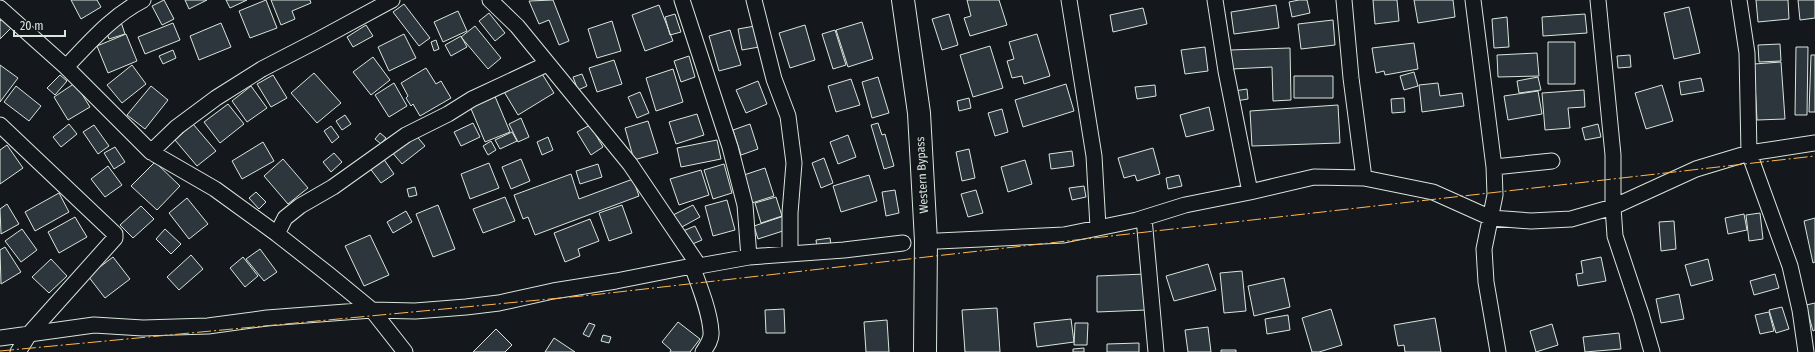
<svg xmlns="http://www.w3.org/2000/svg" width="1815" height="352" viewBox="0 0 1815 352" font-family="'Fira Sans Condensed',sans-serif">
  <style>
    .building { fill: #2c363c; stroke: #d8e6dc }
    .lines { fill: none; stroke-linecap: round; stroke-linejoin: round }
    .street-casing { stroke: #d8e6dc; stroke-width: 17 }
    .primary-casing { stroke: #d8e6dc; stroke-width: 24 }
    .street { stroke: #14181c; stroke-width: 15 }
    .primary { stroke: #14181c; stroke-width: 22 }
    .power { stroke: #ffb74d; stroke-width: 1; stroke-dasharray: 14 3 2 3; stroke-linecap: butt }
    .labels { text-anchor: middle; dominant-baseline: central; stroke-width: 3; stroke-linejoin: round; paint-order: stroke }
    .street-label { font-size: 12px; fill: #d8e6dc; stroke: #14181c }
  </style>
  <rect width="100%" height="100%" fill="#14181c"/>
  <path class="building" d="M71,0H97L101,7L81,19Z
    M164,0L174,19L162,25L152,6Z
    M185,0H207L189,9Z
    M226,0H247L230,8Z
    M266,0L277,28L250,38L239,11Z
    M271,0H310L311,3L292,11L295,19L281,25Z
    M553,0L569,41L559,45L549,20L539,24L529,1Z
    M967,0H999L1007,25L970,36L964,18L971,16Z
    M1299,0H1307L1310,13L1292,17L1289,2Z
    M1373,0H1397L1399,21L1375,24Z
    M1414,0H1453L1455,17L1418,23Z
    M1756,0H1788L1789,19L1758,22Z
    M1798,0H1815V18L1800,20Z
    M404,4L430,38L419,46L393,12Z
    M659,5L673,41L645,51L632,15Z
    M1276,5L1279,28L1234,34L1231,12Z
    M1689,7L1700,53L1674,59L1664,13Z
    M1143,8L1147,24L1113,32L1110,15Z
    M458,11L467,31L443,42L434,22Z
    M489,13L505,33L495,41L479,21Z
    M675,14L681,32L670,35L665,17Z
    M949,14L958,45L942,50L932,19Z
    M1585,14L1587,33L1543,36L1542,17Z
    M1507,17L1509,47L1494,48L1492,19Z
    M3,18L12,27L0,39V21Z
    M1333,20L1335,45L1301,49L1298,24Z
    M612,21L621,51L597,58L588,29Z
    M121,22L125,34L109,39L105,28Z
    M862,22L873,59L848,67L836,30Z
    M173,23L180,40L145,54L138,37Z
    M221,23L231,47L199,60L190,36Z
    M366,25L373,36L353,47L347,37Z
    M805,25L815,60L790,68L779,33Z
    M475,26L501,58L488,69L461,37Z
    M755,26L759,47L742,50L738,29Z
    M730,30L741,65L719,71L709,36Z
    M835,30L846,65L833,69L822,34Z
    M126,34L137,61L108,73L97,46Z
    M404,34L416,58L389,71L378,47Z
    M1037,34L1050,76L1024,84L1022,76L1012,78L1007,61L1014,59L1009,42Z
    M461,36L467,47L451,56L445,45Z
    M436,40L439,49L434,51L431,42Z
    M1548,42H1575V84H1548Z
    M1414,43L1418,69L1385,75L1384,71L1376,73L1372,48Z
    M1780,44L1781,61L1759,62L1758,45Z
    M990,46L1003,88L973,97L960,55Z
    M1205,47L1208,71L1185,74L1181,50Z
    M1796,47H1808L1807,115H1795Z
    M1290,48L1291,100L1273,101L1272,67L1231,69L1230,50Z
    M173,50L176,58L163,64L159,56Z
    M1537,53L1539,76L1498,77L1497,55Z
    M1630,55L1631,67L1618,68L1617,56Z
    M1811,55H1815V112H1809Z
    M689,56L695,77L681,82L674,61Z
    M373,57L390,80L371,95L353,72Z
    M614,60L622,84L597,92L589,68Z
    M1781,62L1785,119L1757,120L1754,64Z
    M0,65L18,78L0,102Z
    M132,65L146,84L122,103L107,85Z
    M426,68L436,84L441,81L451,98L420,116L413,104L411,106L406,98L408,96L401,83Z
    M539,69L554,93L518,115L503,90Z
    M673,69L683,102L656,111L646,78Z
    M1414,72L1418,86L1404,90L1400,76Z
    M314,73L341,103L317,123L291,93Z
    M582,74L587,86L578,90L573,77Z
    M60,75L67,81L55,95L47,88Z
    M273,75L287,98L271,107L257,84Z
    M1294,76H1333V98H1294Z
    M878,77L889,113L872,118L862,82Z
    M1538,77L1541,90L1519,93L1517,81Z
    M1701,78L1704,91L1681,95L1679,82Z
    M851,79L860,105L836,112L828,86Z
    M758,81L767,104L746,113L736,90Z
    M75,83L90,107L68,120L54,97Z
    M394,83L407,106L389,117L375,95Z
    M1438,83L1440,96L1462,93L1464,106L1422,112L1419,85Z
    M1066,84L1074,111L1023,127L1015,100Z
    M1155,85L1156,96L1137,99L1135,87Z
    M1662,85L1673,121L1646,129L1635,93Z
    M16,86L41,106L29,121L4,102Z
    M151,86L168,100L145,129L127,115Z
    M251,86L267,108L247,122L232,101Z
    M1247,89L1248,99L1236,101L1234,91Z
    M1584,90L1585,107L1568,108L1570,128L1545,130L1542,93Z
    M1538,91L1542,114L1508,120L1504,96Z
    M640,92L649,113L637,118L628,97Z
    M494,94L510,132L485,142L469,104Z
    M969,98L971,108L959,111L957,101Z
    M1404,98L1405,112L1392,113L1391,99Z
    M228,104L244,124L220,143L204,122Z
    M1338,105L1340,143L1252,146L1250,111Z
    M1209,107L1214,130L1186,137L1180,115Z
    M1002,109L1008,132L995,136L988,113Z
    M697,114L704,135L676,144L669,122Z
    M345,115L351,124L342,130L336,121Z
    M521,118L529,137L518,142L509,124Z
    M648,121L658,153L634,160L625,128Z
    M473,123L480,137L461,146L454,132Z
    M878,123L882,135L885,134L894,166L884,169L871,125Z
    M69,124L77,134L61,147L53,137Z
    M193,124L216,151L197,166L175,140Z
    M750,124L758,149L741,155L733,130Z
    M1598,124L1601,137L1585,140L1582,128Z
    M94,125L109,146L98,154L83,132Z
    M590,125L603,147L591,155L577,132Z
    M331,126L339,137L332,143L324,131Z
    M512,132L517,141L500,149L495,140Z
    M380,133L386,138L381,144L375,139Z
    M414,133L425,146L402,164L391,151Z
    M848,135L856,157L838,164L830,142Z
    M548,137L553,150L542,155L537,142Z
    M717,140L721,159L681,167L677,148Z
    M491,141L496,150L488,155L483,146Z
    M263,142L274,161L242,179L232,161Z
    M7,145L23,168L0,184V150Z
    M115,147L125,162L114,169L104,153Z
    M1153,148L1160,174L1137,181L1135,175L1124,178L1118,158Z
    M969,149L975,178L962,181L956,152Z
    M1072,151L1074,166L1051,169L1049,154Z
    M334,153L342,162L331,172L323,162Z
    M383,158L394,174L381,183L369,167Z
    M824,158L833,183L821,188L812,163Z
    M283,159L308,188L288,204L264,176Z
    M521,159L530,181L511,189L502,167Z
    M1025,160L1032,184L1008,192L1001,167Z
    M155,162L180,186L157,210L131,186Z
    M489,163L499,188L470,199L461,174Z
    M598,164L602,177L580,184L576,171Z
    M724,164L732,193L713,199L704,170Z
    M108,166L122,185L105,197L91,179Z
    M765,168L774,196L752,203L744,175Z
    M701,170L709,195L679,205L670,179Z
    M571,174L579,199L633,179L639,196L535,235L528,217L523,219L514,195Z
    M869,175L877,201L841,212L833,186Z
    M1179,175L1182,186L1168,189L1166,178Z
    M1084,186L1086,197L1072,200L1069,188Z
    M415,187L417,195L409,197L407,189Z
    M895,190L899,213L886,216L882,192Z
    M976,190L983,213L968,217L961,194Z
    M256,192L266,202L259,209L249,198Z
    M59,193L69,212L35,231L25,212Z
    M505,197L515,221L483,233L473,209Z
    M776,197L782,216L761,223L755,203Z
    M187,198L208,224L189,239L169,213Z
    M727,200L735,230L713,236L705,206Z
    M7,204L19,224L1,234L0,209Z
    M438,205L455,249L433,257L416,214Z
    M622,205L632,233L609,241L599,213Z
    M693,205L700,217L680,228L673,215Z
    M141,206L154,219L133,238L120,225Z
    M406,211L412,222L393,233L387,222Z
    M1760,213L1763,239L1749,241L1746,215Z
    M1744,214L1747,230L1728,234L1725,218Z
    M784,216L789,229L758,239L754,226Z
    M75,217L87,237L59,253L48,232Z
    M1815,218V262L1813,263L1804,221Z
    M590,219L599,241L578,249L580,256L565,262L554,233Z
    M1674,221L1676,249L1661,251L1659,222Z
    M695,226L702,240L690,245L683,231Z
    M22,229L37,250L21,262L5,241Z
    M165,229L181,244L171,254L156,239Z
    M370,235L389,275L364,286L345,246Z
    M830,238L831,245L817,247L816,240Z
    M5,247L21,272L1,284L0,250Z
    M260,249L277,272L264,281L246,259Z
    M191,255L203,269L179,290L167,277Z
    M113,257L130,279L105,298L88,276Z
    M243,257L258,276L245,287L230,268Z
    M1601,257L1606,281L1578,286L1576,274L1583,273L1581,261Z
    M51,259L67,276L49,293L32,277Z
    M1708,259L1713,280L1691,286L1685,265Z
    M1208,264L1216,290L1174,301L1166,276Z
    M1242,271L1246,311L1224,313L1220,273Z
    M1145,274L1146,310L1097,312V276Z
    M1775,274L1779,288L1754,295L1750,281Z
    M1284,278L1290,307L1254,316L1248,286Z
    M1679,294L1684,319L1661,323L1656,299Z
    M1815,303V330L1813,331L1806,305Z
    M1782,307L1789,329L1776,333L1769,310Z
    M997,308L1000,352H965L962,310Z
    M784,309L785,333H766L765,310Z
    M1331,309L1342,345L1319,352H1312L1302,318Z
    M1769,312L1774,331L1760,334L1755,315Z
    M1288,315L1290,330L1267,334L1265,319Z
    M1435,318L1441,352H1405L1404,345L1398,346L1394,325Z
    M1071,319L1074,342L1037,347L1034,323Z
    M887,320L889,352H866L864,322Z
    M678,322L700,339L690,352H670L671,350L662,342Z
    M589,323L595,325L589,337L583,334Z
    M1075,323H1088L1087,345H1074Z
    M1552,324L1558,345L1536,352L1530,331Z
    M1208,327L1211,352H1188L1185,330Z
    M496,329L512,345L505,352H473Z
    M1619,333L1621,349L1585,352L1583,337Z
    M603,335L611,337L609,343L601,341Z
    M554,338L575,352H545Z
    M1139,343V352H1107V344Z
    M1084,348V352H1073V349Z
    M1221,350H1236V352H1221Z"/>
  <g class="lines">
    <g class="street-casing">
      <path id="street" d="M682,0L730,147L745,205L749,257
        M754,0L774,79L788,116L794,163L790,213V254
        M1069,0L1094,156L1098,227
        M1215,0L1226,71L1250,192
        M1344,0L1351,78L1364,178
        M1473,0L1494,167L1495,195L1484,249L1486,282L1498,352
        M1598,0L1613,155V207L1615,236L1641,314L1652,352
        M1739,0L1747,53L1749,153L1790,266L1800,310L1806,352
        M0,8L66,67L151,152L215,189L277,234L328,274L372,310L405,352
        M66,67C90,42 112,16 143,0
        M0,125L115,234V238L30,333L18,352
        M151,152L177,127L216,98L262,69L318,40L392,0
        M1494,167L1552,161
        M1144,218L1156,352
        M277,234L285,218L300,206L333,187L406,135L448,114L472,99L547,64
        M938,241L1064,235L1137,220L1185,205L1250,192L1314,177L1364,178L1433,192L1491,218L1531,221L1571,219L1613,207L1696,169L1749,153L1815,143
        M692,266C699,285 710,312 711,332C712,339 707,346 703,352
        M699,266L749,257L844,250L903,243
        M0,338L94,325L143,328L208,326L267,318L372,310L415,311L466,307L499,303L553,291L616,281L692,266H699L630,164L517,26L490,0"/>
    </g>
    <g class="primary-casing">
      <path id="primary" d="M903,0L919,113L926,241L925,352"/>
    </g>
    <use href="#street" class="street"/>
    <use href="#primary" class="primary"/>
    <path class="power" d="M0,351L592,295L1815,156"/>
  </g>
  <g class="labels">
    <g class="street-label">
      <text transform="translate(922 175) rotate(-93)">Western Bypass</text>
    </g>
  </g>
  <path d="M14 30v6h51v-6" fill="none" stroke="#d8e6dc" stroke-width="2"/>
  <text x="20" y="30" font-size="12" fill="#d8e6dc" stroke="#14181c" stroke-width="3" paint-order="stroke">20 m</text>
</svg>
